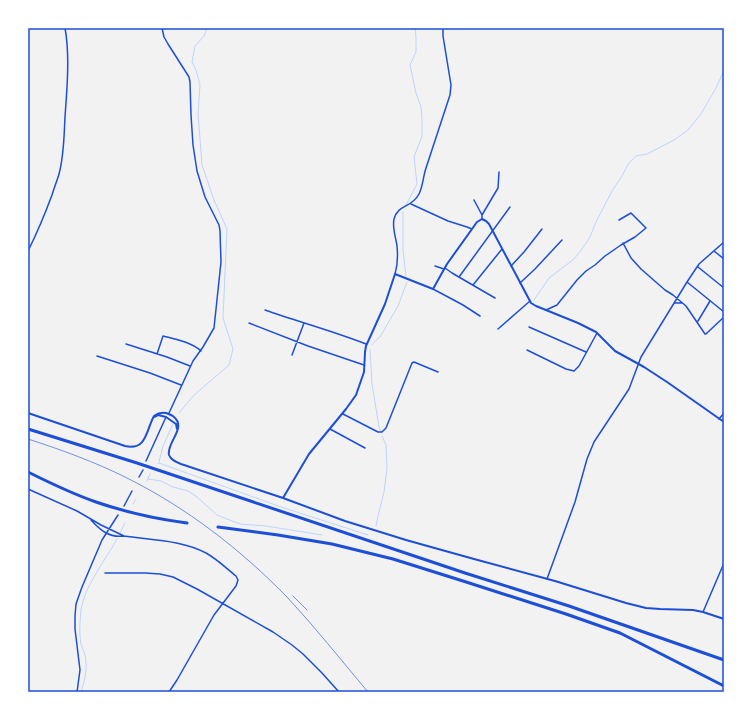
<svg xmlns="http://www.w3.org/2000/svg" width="752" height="720" viewBox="0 0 752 720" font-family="Merriweather,serif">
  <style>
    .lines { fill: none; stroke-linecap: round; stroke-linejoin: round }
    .stream { stroke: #bfd3fe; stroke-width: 1 }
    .minor { stroke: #1d4ed8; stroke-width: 1.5 }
    .tertiary { stroke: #1d4ed8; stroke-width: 2 }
    .motorway { stroke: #1d4ed8; stroke-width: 3 }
    .rail { stroke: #7290e2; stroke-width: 1 }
    .neatline { fill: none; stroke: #1d4ed8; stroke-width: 1.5 }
  </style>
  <rect width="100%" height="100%" fill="#f2f2f2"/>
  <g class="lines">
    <path class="stream" d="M415,28H436
      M406,205L417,184L414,157L422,136V120L421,107L416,93L410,65L416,52V37L415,28
      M403,212V250L406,276
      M534,300L549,278L574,259L582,249L590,237L596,222L612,191L622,176L629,163L636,156L647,154L674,140L688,130L701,114L716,88L724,70
      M372,345L374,342L380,337L398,306L407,282
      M371,349L370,350L372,384L379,427L381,431
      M179,413L194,395L229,365L233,349L223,318L227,229L214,200L202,165L198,113L200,85L196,70L192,62L195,46L204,36L207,28
      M159,462L163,446L173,424
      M158,464L159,463L281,507L368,535
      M148,479L161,481L173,487L188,491L197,497L217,515L232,521L240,524L266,526L322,535
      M147,481L150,474
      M133,504L136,499
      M376,526L379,512L384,492L387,468L386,445L382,436
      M120,533L125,523
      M81,692C84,682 87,672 86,662C86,656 83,650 81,644C79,633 80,621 81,610C85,585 105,561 117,539"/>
    <path class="minor" d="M162,28L164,37L168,44L189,77L190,82L191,115L193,145L197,171L205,197L219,225L220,231L221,262L214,328L203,347L193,361L169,413
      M474,200L482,215V219
      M411,204L448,221L467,227L472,229
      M482,215L498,188L499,172
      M623,243L631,258L641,269L665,290L673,295L686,306L705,334H706L708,332L724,317
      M28,251C37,233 45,214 52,195C54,188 57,181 59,174C64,156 64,136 65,117C67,89 70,55 65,28
      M714,251L724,259
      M435,266L444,269
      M511,266L524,252L542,229
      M698,267L724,288
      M445,268L452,273L495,298
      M395,274C398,264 398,256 397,246C396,238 392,228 394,219C398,204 412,208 419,194C423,186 423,177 426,168C434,144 442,119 450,95L451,85L443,36V28
      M459,277L510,207
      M687,282L724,312
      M520,283L535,269L562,240
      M473,285L502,249
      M433,289L463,305L480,316
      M674,303H682
      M265,310C299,322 333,331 366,344
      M546,310L557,305L577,280L586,271L595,265L605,256L621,245L635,237L646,228L631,213L619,220
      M698,321L710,301
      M249,323L308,346L364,365
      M529,327L586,352
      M498,329L530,301
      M126,344L167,357L190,366
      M527,350L566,369L574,371L579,366L597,333
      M157,354L163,336C175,339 191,342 201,351
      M292,355L304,323
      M97,356L150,373L181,385
      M343,414L378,432H382L386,428L412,363L414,362L438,372
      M719,419L724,413
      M330,429L365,448
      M146,461L166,417
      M139,477L143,470
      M28,489L77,511L101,525L124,536
      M124,506L132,491
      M91,520C100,530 109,538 124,536C151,540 182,540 206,553C217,559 226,568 236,576L238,580L236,586L214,615L177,680L169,692
      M105,573H145L160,574L173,577L197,589L273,632L292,645L303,654L322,673L339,692
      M547,579L575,502L587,459L594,442L629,389L641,357L687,282L699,264L724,242
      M703,612L724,563
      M77,692L80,670L75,629V616L76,604L82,587L102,540L118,515"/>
    <path class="tertiary" d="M28,413L125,446C147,451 146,430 154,416C158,413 161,412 166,413C169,414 172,415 174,417C187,428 166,443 169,455C171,460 176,462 181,464L283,498L345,521L406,540L474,559L555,581L626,603L646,608L660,609L693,610L703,612L724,619
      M154,417L158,415L166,417L176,424L177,429
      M283,498L309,454L346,409L356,395L364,372L365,352L366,346L385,304L395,274L433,289L447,264L477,222L482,219L486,221L489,224L531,303L536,306L578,323L596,332L615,351L644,367L667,382L724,422"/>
    <path class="motorway" d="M28,429L137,463L465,573L569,606L724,660
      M28,472C50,483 73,494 96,502C125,512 156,519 187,523
      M218,527L278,535L332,544L393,559L463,581L566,614L620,633L724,686"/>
    <path class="rail" d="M28,439C62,450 95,462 127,478C187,508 240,549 287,597C315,627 341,660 368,692
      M293,596L307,610"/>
  </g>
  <rect width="752" height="720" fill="none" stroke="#ffffff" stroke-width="58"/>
  <rect x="29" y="29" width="694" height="662" class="neatline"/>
</svg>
